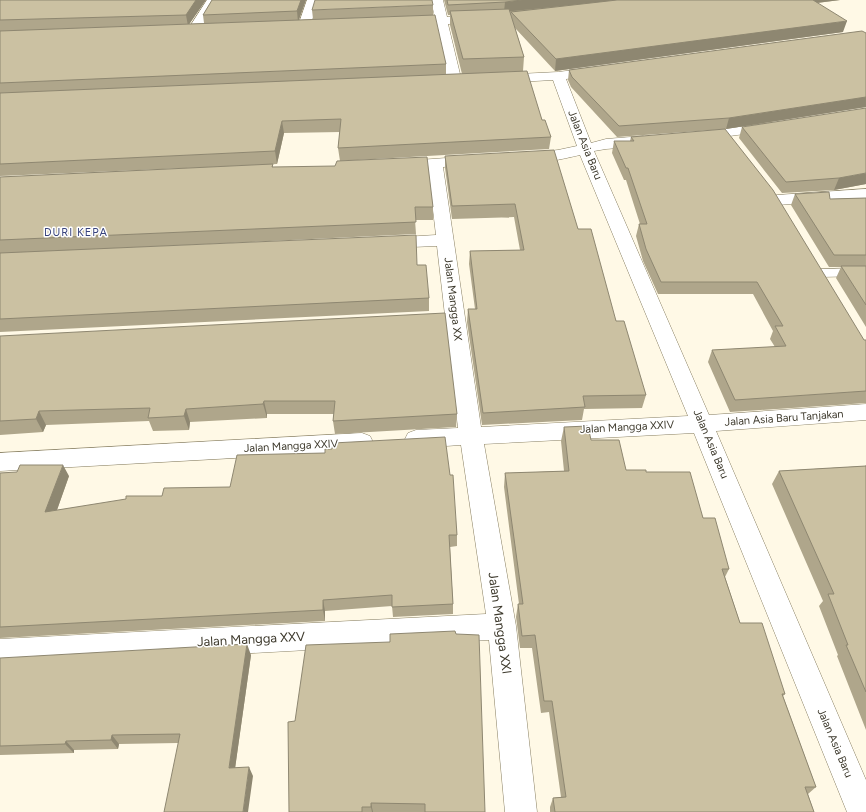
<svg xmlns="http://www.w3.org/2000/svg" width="866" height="812" viewBox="0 0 866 812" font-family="Figtree,sans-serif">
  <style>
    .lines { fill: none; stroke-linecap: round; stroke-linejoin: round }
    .lane-casing { stroke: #887f62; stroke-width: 1 }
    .street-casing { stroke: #887f62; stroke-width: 1 }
    .lane { fill: #fff; fill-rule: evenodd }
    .street { fill: #fff; fill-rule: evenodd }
    .wall { fill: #afa68b }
    .shaded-wall { fill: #8e8771 }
    .building { fill: #cbc1a2; stroke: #8e8771 }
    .labels { text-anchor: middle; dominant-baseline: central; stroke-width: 3; stroke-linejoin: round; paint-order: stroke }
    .street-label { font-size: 11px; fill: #3e3a2d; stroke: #fff }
    .far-quarter-label { font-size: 11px; letter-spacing: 1px; fill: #37427d; stroke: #fff }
    .near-street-label { font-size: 13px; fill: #3e3a2d; stroke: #fff }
  </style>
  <rect width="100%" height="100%" fill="#fff9e6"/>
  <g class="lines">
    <g class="lane-casing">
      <path id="lane" d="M866,268V276L820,277L816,276L814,273L816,270L820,269Z"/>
    </g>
    <g class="street-casing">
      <path id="street" d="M207,0H219L197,34H189L187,31Z
        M307,0H319L310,26L308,29H300L298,26Z
        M431,0H443L447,17L480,15L484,16L486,19L484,22L480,23L448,24L460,74L463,81L461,84H451L446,74L436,25L406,27L402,26L400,23L402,20L406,19L435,18Z
        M598,67L603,68L605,71L603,74L566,79L591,143L606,139L643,136L648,138L651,141L648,144L643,146L606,149L594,151L709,415L866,404V420L716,431L866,780V812H847L694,433L484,444L516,626L537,812H505L489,640L0,667V639L486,614L461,445L416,448L408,445L405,439L408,433L416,430L458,428L437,246L387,248L381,247L378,243L381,239L387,238L436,235L428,168L397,170L391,168L389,165L391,162L474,156L479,158L482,161L479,164L443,167L481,427L688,416L580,155C562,159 540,165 522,160L519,157L522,154L558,150L577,146L553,80L499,83L494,82L492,79L494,76L499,75L558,72Z
        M770,123L775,124L777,127L775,130L699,140L694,139L692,136L694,133L699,132Z
        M866,189V199L777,205L771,204L769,200L771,196L777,195Z
        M362,433L370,436L373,442L370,448L362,451L0,471V453Z"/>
    </g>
    <use href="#lane" class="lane"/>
    <use href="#street" class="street"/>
  </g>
  <path class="wall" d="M0,0H206L189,24L204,23L203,15L212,0H306L299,20L313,19L312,10L433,5V15L446,64V74H462L450,25V15H448L444,0H840L817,3L843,32L555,71L515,28L524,57L523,71L542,120L551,137L549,149L340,161L338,148L340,132L284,133L277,164L0,176Z
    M866,33V107L726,129L617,137L571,87L568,80L569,70Z
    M742,127L866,184L834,190L782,193L739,138Z
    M631,137L864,340H866V403L730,412L708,362L712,350L775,347L770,339L773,331L753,294H658L643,261L636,236L639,224H640L626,180H624L612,153L614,141H630Z
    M445,156L578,229L646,395L642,408L584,409L582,420L482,425L467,322L468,309H475L469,264L470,251L520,250L514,217L452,219L445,168Z
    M273,164V167L433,207V220H415L416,234L107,249L417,265L429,298V311L0,332V177Z
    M795,194L830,199L866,198V327L836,278L841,267H829L791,205Z
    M0,336L457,414L456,427L335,434L333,421L334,414H267V418L190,422L189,430L153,431L149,421L46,425L43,432L0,435Z
    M564,427L591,440L626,470L646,472L703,518L729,569L725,577L740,623L785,694L783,696L816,787L808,794L814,812H550V807L553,798L561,797L549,712L541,713L532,648H520L516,617L518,604H519L504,487L505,473L564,471L561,441Z
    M866,465V730L837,656L838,655L819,606L823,601L772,484L779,471L865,466Z
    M0,473L69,476L57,510L230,487L450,475L457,535V546L450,547L453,604V614L393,617L392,606L325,611V621L0,638Z
    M456,634L485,812H289L295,721L390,642Z
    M251,655L235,768L253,776L178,743L119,744L118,749L74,750V753L0,755V658Z"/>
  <path class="shaded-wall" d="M196,0H206L188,26L186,15Z
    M301,0H306L298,22L297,11Z
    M522,0H623L504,12L505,2Z
    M801,0H840L800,5Z
    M847,21L843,32L555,71L556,59Z
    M866,97V107L726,129L729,118Z
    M282,121L284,133L277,164L275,151Z
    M866,173V184L834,190L839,178Z
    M264,401L267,414V418L263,404Z
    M186,409L190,422L189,430L184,416Z
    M39,411L46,425L43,432L36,419Z
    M63,465L69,476L52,524L45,512Z
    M323,600L325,611V621L323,610Z
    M247,644L251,655L234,776L229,768Z
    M112,735L119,744L118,749L111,740Z
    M66,741L74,750V753L65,744Z
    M249,767L253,776L248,812H243Z
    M371,803L373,812H372L371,807Z"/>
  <path class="building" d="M0,0H196L186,15L0,20Z
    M212,0H301L297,11L203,15Z
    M315,0H432L433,5L312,10Z
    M447,0H522L505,2L448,5Z
    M617,0H813L847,21L556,59L511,12Z
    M509,9L524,57L463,59L450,11Z
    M435,15L446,64L0,83V31Z
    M862,31L866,33V97L729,118L619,126L572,77L569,70Z
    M527,71L542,120H545L551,137L338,148L341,119L282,121L275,151L0,164V93Z
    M866,108V173L839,178L786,182L742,127Z
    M725,129L773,190L864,340H866V391L735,400L712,350L786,346L775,326H783L757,282H661L646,249L639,224H647L628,168H626L614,141H634L631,137Z
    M554,150L578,229H591L616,321H624L646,395L583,396L585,407L483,413L468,309H477L470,251L524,250L515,204L452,206L445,156Z
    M427,157L433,207H415L416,222L0,240V177L273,164L272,167L335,166L337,161Z
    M829,192L830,199L866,198V255H834L795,194Z
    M416,235L417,265H426L429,298L0,319V253Z
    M841,266H866V305Z
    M445,313L457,414L333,421L335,401H264L263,404L186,409L184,416L148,418L150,408L39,411L36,419L0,421V336Z
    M588,426L591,440H619L626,470H646V472H690L703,518H715L729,569H722L740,623H762L785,694H782L816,787H805L814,812H555L553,798L566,797L552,701H544L535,635L522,636L518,604H523L505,473L569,471L564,427Z
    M445,437L450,475H453L457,535H449L453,604L392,607V595L323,600V610L0,627V473L17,472L20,465H63L45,512L126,499V496H162L164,488L230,487L237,455L325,453V449H332L333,443Z
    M866,466V692L846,645H848L828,594H834L779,471Z
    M455,631L456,634L479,635L485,812H425V804L371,803V807H362V812H289L288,722L295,721L306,645L390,642V634Z
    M247,644L229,768L249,767L243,812H164L180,734L112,735L111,740L66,741L65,744L0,746V658Z"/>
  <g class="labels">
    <g class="street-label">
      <text transform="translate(585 145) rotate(68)">Jalan Asia Baru</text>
      <text transform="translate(453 299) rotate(83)">Jalan Mangga XX</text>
      <text transform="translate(784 418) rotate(-4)">Jalan Asia Baru Tanjakan</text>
      <text transform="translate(627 427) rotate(-3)">Jalan Mangga XXIV</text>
      <text transform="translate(711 444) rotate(67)">Jalan Asia Baru</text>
      <text transform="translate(291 446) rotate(-3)">Jalan Mangga XXIV</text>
      <text transform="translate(835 743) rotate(67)">Jalan Asia Baru</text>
    </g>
    <g class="far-quarter-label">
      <text x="76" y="232">DURI KEPA</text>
    </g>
    <g class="near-street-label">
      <text transform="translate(500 623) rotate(82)">Jalan Mangga XXI</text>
      <text transform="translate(251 639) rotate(-3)">Jalan Mangga XXV</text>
    </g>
  </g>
</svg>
